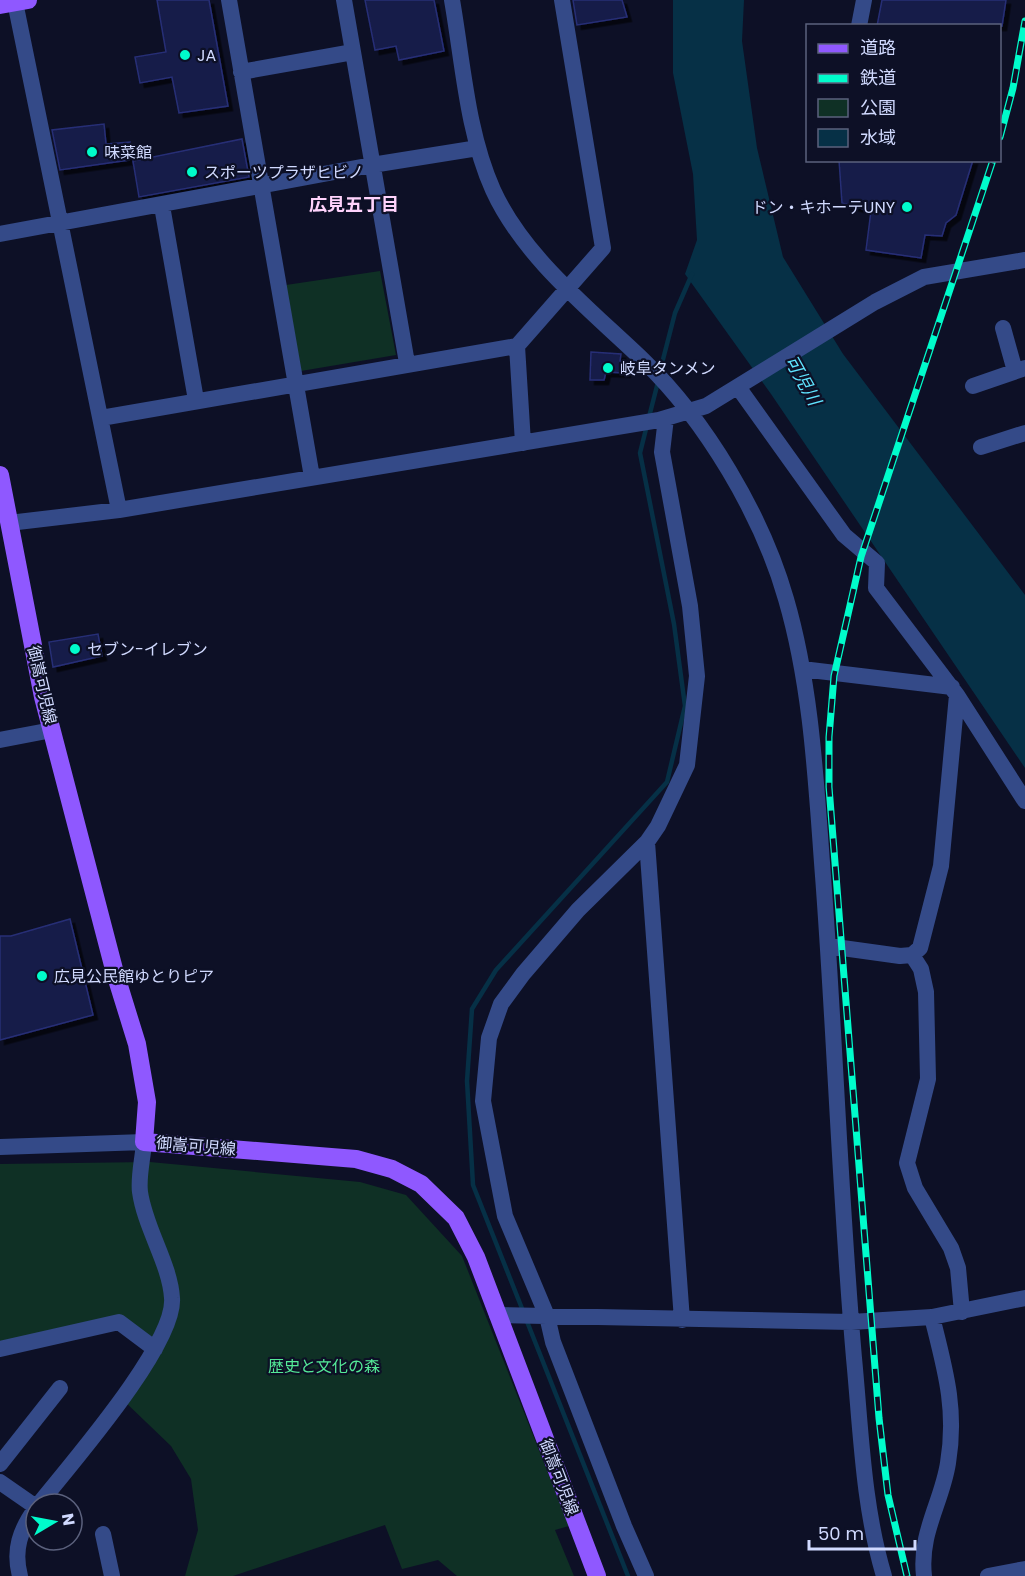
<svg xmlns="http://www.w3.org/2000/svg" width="1025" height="1576" viewBox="0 0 1025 1576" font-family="Poppins,'Noto Sans JP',sans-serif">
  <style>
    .green { fill: #0f3025 }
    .water { fill: #063046 }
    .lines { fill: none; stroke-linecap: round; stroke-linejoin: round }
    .stream { stroke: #063046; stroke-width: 4.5 }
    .building { fill: #171c48; stroke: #272f76; stroke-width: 1.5; filter: url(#shadow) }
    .minor { stroke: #344a88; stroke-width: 16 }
    .major { stroke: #8f58ff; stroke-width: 18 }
    .rail-casing { stroke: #00fccb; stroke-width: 7 }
    .rail { stroke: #0d1026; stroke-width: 4.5; stroke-dasharray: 14; stroke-linecap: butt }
    .poi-dot { fill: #00fccb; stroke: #0d1026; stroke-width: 2 }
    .labels { text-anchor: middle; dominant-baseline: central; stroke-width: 4.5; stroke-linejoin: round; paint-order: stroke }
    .poi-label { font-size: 16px; fill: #d1daff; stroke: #0d1026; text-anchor: start }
    .street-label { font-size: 16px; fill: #d1daff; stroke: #0d1026 }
    .park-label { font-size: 16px; fill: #54e997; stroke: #0d1026 }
    .neighbourhood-label { font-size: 18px; font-weight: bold; fill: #ffd3fc; stroke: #0d1026 }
    .water-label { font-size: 18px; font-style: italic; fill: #5fe4ff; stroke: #0d1026 }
  </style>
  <defs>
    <filter id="shadow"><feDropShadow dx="4.5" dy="4.5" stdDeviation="0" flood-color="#0009"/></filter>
  </defs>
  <rect width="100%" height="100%" fill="#0d1026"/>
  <path class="green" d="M380,271L396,355L301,371L286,285Z
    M150,1162L360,1182L406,1195L462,1256L569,1526L555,1530L574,1576H457L438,1560L402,1569L385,1525L233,1576H185L198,1530L191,1479L171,1446L121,1398L154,1349L119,1322L0,1349V1164Z"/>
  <path class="water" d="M673,0H744L742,41L757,148L783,257L843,354L1025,595V768L771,394L685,274L697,240L693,174L673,73Z"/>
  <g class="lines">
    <path class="stream" d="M660,371L675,313L692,274
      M649,417L658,382
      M523,1311L473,1185L467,1081L472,1009L496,970L667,782L685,706L674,624L640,453L647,425
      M526,1319L628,1576"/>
  </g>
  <path class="building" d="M157,0H209L228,106L179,113L172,77L140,83L135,57L166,52Z
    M365,0H434L444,51L399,60L396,46L375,50Z
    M573,0H622L627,17L577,25Z
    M882,0H1006L1002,26H877Z
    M104,124L106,144L130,142L129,160L60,170L52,130Z
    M242,139L249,177L139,197L133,161Z
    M839,160H973L956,215L946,223L942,236L925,235L921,258L866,250L871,211L842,203Z
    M591,352L621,354L620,361L627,364L626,373L606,372L604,380H590Z
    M98,634L102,656L53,667L49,642Z
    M70,919L93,1015L0,1040V936H11Z"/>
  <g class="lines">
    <path class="minor" d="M229,0L312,477
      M344,0L407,363
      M452,0C463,63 467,132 493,190C524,258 591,310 644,361C706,421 762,515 786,599C812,688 816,784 823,876C835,1036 840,1197 854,1358C861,1431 863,1506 884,1576
      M15,2L119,510
      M859,26L864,0
      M241,72L353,52
      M162,206L196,400
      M0,234L372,165L478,148
      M1003,328L1015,371
      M517,346L523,443
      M973,386L1025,368
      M738,387L844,535L877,563L876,588L957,695L1025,801
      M101,418L517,346L603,248L562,0
      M981,447L1025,433
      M9,523L119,510L659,420L706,406L875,302L924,277L1025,260
      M802,669L952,687
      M0,740L52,730
      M647,842L682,1320
      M828,946L900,956L912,955L920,948L941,866L957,695
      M912,955L921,969L926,992L928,1079L907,1163L915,1188L951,1248L958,1268L962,1312
      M0,1147L144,1142C143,1158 138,1177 140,1192C145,1228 170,1264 172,1298C176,1344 70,1465 39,1504
      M497,1315L851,1322L932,1317L1025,1298
      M0,1349L119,1322L155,1349
      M0,1464L60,1388
      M0,1482L36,1507
      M103,1534L112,1576
      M20,1576C13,1550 20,1530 36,1508
      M646,1576L624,1526L553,1342L547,1316L505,1216L483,1101L489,1038L501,1004L523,974L578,910L647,842L658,826L687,765L697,676L690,606L662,452L666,418
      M924,1576C919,1533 942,1502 948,1463C957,1409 945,1369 932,1317
      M988,1576L1025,1569"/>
    <path class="major" d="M0,5L28,0
      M0,475L43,697L115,973L137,1044L147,1102L144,1142L356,1159L392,1169L421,1184L456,1218L476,1257L597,1576"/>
    <g class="rail-casing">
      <path id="rail" d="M1000,137L1013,88L1025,21
        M907,1576L888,1495L879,1418L829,787V737L834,676L861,557L993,160"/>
    </g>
    <use href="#rail" class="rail"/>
  </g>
  <g class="poi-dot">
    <circle cx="185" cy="55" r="6"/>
    <circle cx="92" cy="152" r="6"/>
    <circle cx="192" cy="172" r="6"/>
    <circle cx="907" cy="207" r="6"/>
    <circle cx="608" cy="368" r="6"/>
    <circle cx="75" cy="649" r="6"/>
    <circle cx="42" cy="976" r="6"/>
  </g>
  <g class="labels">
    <g class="poi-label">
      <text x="197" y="55">JA</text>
      <text x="104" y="152">味菜館</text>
      <text x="204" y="172">スポーツプラザヒビノ</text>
      <text x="895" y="207" text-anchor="end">ドン・キホーテUNY</text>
      <text x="620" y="368">岐阜タンメン</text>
      <text x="87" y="649">セブン-イレブン</text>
      <text x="54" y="976">広見公民館ゆとりピア</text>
    </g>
    <g class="street-label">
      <text transform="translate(42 685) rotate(77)">御嵩可児線</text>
      <text transform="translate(196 1146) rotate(5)">御嵩可児線</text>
      <text transform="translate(559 1477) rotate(69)">御嵩可児線</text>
    </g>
    <g class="park-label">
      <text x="324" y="1366">歴史と文化の森</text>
    </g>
    <g class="neighbourhood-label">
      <text x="354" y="204">広見五丁目</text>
    </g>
    <g class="water-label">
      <text transform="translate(803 380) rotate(61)">可児川</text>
    </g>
  </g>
  <rect x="806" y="24" width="195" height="138" fill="#0d1026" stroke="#5b617d" stroke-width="1.5"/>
  <rect x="818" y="44" width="30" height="9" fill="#8f58ff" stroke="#5b617d" stroke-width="1.5"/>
  <text x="860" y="54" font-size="18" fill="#d1daff">道路</text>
  <rect x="818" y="74" width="30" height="9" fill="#00fccb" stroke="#5b617d" stroke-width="1.5"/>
  <text x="860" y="84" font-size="18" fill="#d1daff">鉄道</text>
  <rect x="818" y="99" width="30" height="18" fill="#0f3025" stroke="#5b617d" stroke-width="1.5"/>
  <text x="860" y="114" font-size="18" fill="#d1daff">公園</text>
  <rect x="818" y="129" width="30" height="18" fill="#063046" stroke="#5b617d" stroke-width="1.5"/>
  <text x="860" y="144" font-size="18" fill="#d1daff">水域</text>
  <g transform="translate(54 1522) rotate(80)"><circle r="28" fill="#0d1026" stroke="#5b617d" stroke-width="1.5"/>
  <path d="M0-4.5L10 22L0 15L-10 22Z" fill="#00fccb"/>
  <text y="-9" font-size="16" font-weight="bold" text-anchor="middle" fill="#d1daff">N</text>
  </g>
  <path d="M809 1540v9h106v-9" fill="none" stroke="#d1daff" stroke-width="3"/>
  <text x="818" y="1540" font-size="18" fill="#d1daff" stroke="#0d1026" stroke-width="4.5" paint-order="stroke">50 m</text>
</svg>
